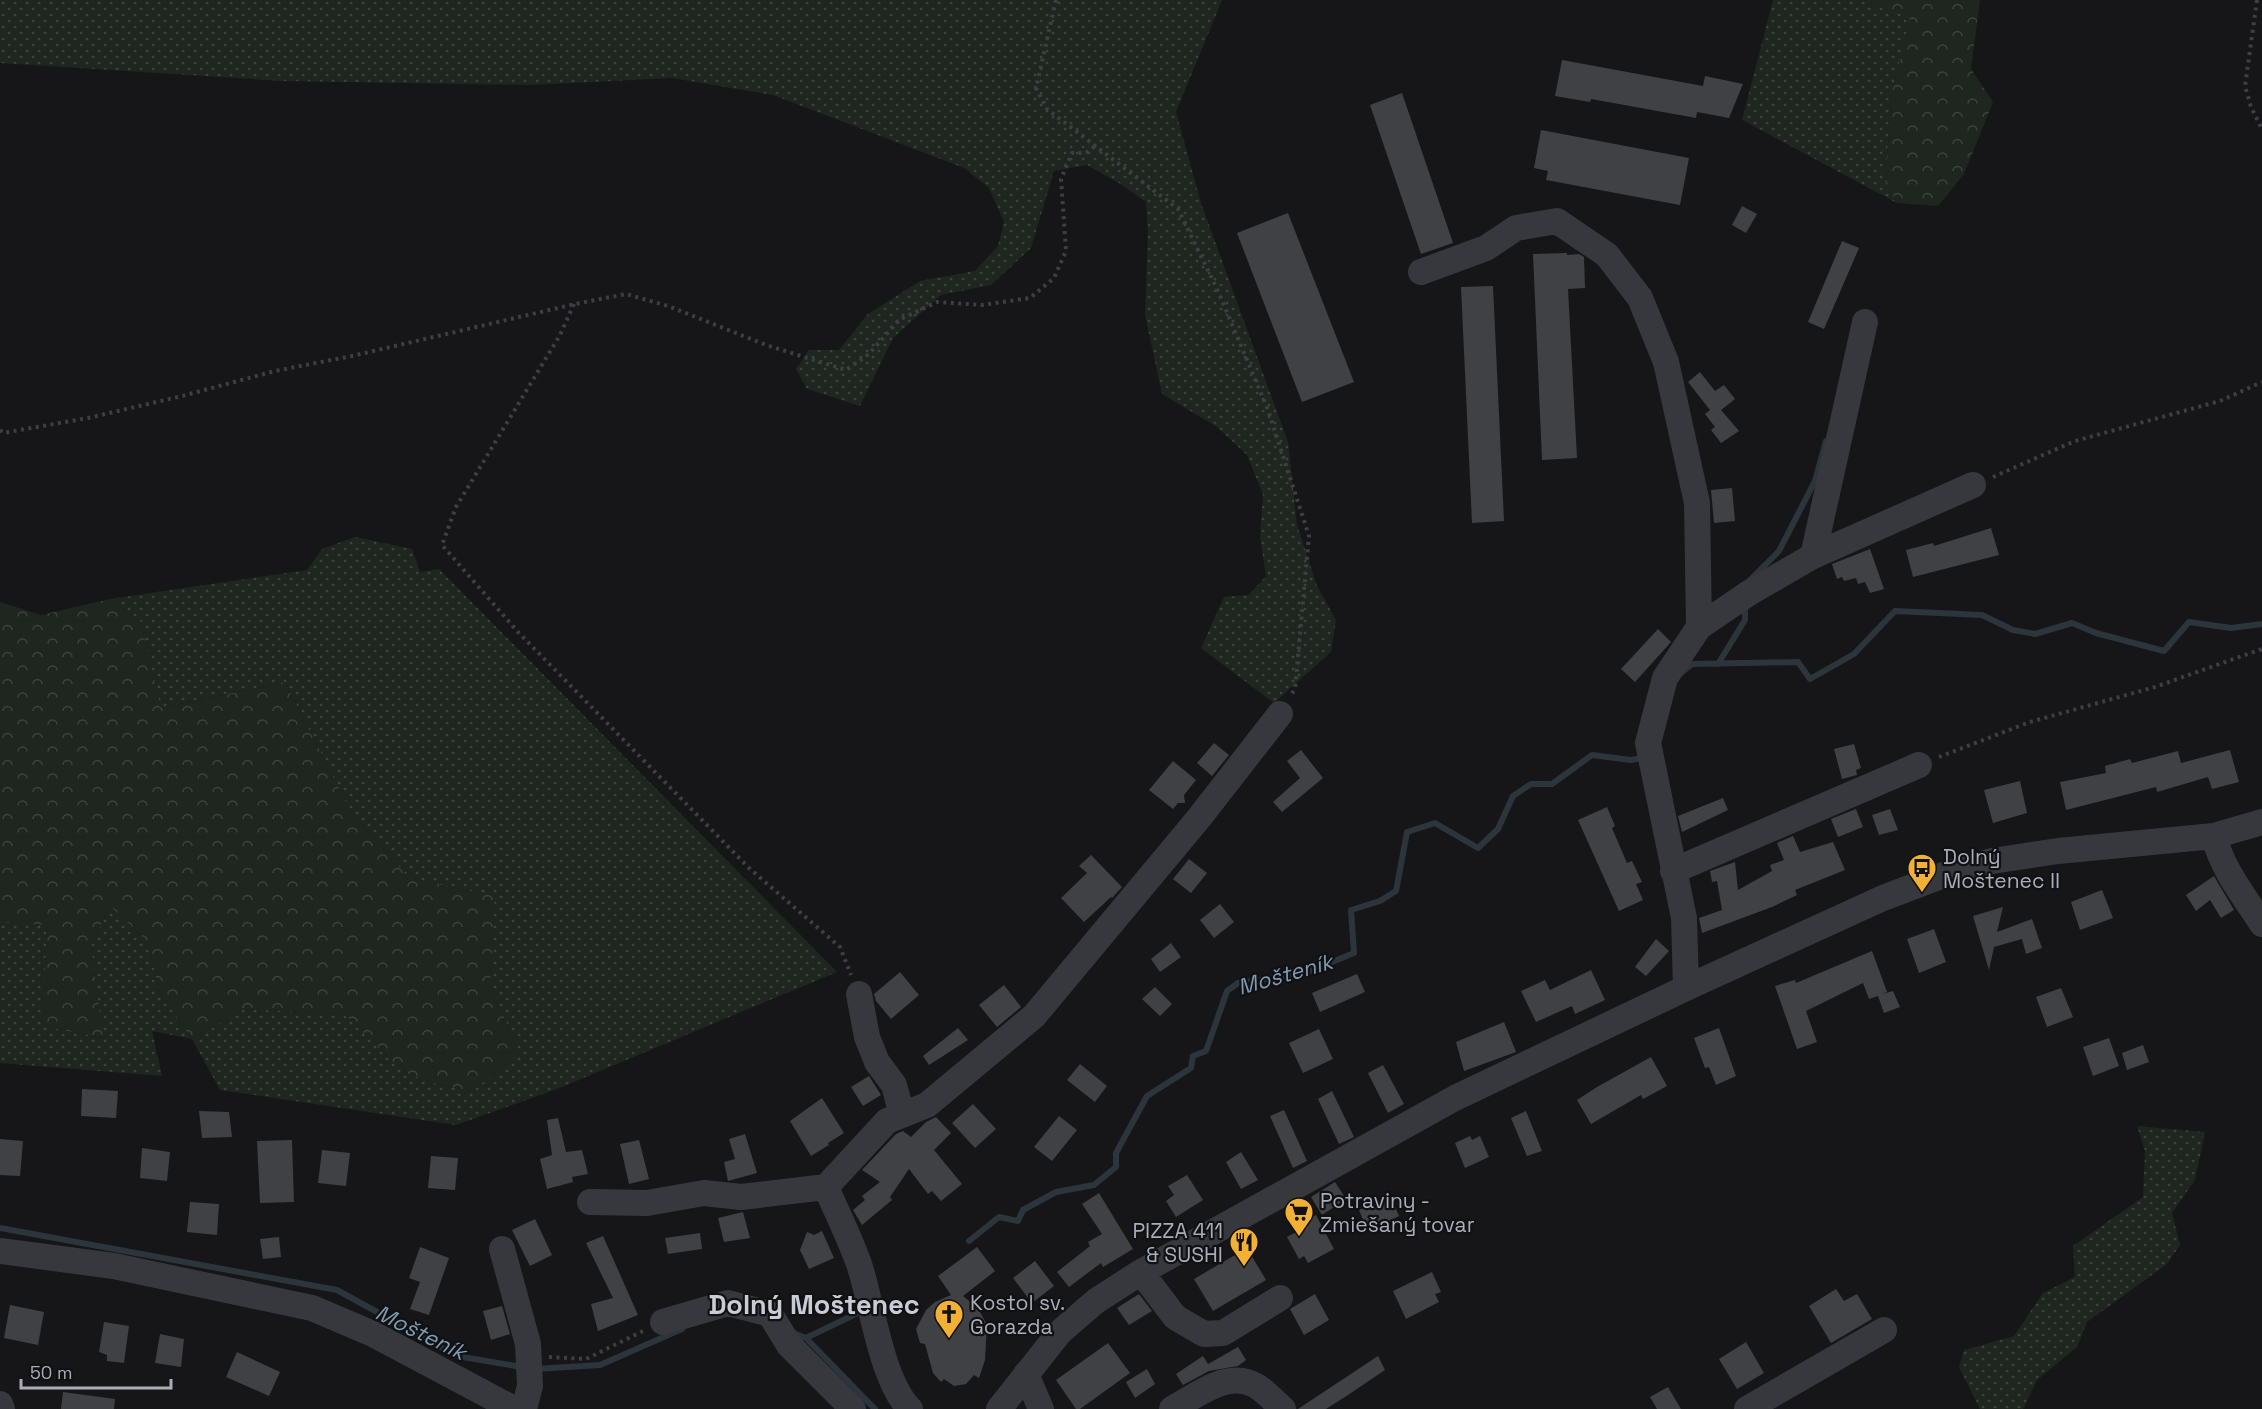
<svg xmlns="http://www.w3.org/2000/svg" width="2262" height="1409" viewBox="0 0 2262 1409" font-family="'Space Grotesk',sans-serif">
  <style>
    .grass { fill: url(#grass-dots) }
    .forest { fill: url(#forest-crowns) }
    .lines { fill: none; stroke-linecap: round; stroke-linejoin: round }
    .stream { stroke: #2c353c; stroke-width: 6 }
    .building { fill: #404145 }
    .path { stroke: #3d3f44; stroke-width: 4; stroke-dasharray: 3 4.5; stroke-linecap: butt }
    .minor { stroke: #37383d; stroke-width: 26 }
    .labels { text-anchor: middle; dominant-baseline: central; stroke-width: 4.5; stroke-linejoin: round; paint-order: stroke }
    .poi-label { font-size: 21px; fill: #a8adb8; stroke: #111113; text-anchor: start }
    .water-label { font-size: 22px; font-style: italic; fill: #7f9bb3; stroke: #111113 }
    .district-label { font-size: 27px; font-weight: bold; fill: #c9ccd4; stroke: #111113 }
  </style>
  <defs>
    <pattern id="grass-dots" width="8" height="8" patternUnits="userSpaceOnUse" patternTransform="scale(1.5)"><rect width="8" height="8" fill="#1e261f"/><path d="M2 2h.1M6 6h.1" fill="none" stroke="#3c433d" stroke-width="1.8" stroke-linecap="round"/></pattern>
    <pattern id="forest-crowns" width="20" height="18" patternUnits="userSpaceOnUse" patternTransform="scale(1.5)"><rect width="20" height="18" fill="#1e261f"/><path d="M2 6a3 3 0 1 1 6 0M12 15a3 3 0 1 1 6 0" fill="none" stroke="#3c433d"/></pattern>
  </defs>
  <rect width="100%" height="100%" fill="#161618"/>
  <path class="grass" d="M0,0H1222L1176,112L1201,203L1288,442L1297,525L1317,586L1336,620L1331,652L1274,703L1201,648L1224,597L1249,595L1266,576L1260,537L1263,495L1247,455L1217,427L1162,394L1145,315L1148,231L1146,202L1119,183L1087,165L1054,171L1031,248L991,285L941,295L893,338L860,406L807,389L796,369L809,350H839L868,314L920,281L975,271L998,246L1004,222L989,188L964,168L773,95L672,78L532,85L283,81L0,63Z
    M1773,0H1864L1911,16L1892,92L1885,181L1897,203L1742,120Z
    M355,537L412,549L420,572L439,569L837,972L557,1089L456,1125L220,1090L192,1039L152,1031L162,1076L0,1063V922L47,924L43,1026L102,1038L91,945L110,906L148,942L159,991L192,1039L244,1009L344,1014L403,1072L440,1085L472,1091L520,1054L490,985L494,896L409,878L352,814L285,682L160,708L141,622L110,599L307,570L322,549Z
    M2137,1126L2205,1132L2195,1180L2172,1213L2180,1245L2167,1264L2087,1322L2077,1347L2037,1380L2023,1409H1980L1959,1367L1964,1350L2014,1336L2043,1293L2075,1277L2073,1246L2143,1197L2145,1151Z"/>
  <path class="forest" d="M1864,0H1980L1971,69L1993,102L1964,174L1938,206L1897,203L1885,181L1892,92L1910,17Z
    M110,599L141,622L161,708L285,682L352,814L409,878L495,896L490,985L520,1054L472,1091L440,1085L403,1072L344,1014L244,1009L192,1039L159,991L148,942L110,906L91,945L103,1038L42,1026L47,925L0,922V602L41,615Z"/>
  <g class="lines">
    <path class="stream" d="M1750,580L1779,551L1815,481L1826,441
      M1718,664L1745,620V603
      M1681,673L1692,664L1798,662L1810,679L1854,654L1895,611L1982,615L2013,630L2035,634L2072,623L2096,633L2164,651L2189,622L2231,628L2262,624
      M0,1228L337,1290L457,1356L522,1367
      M969,1241L999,1217L1018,1221L1023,1210L1056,1192L1094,1185L1116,1167V1153L1147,1096L1191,1068L1193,1056L1206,1051L1227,991L1238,983L1305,973L1354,953L1351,910L1380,901L1396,891L1407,832L1435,823L1478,848L1498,829L1513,796L1531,784H1552L1592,755L1631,760L1642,758L1643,754
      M791,1332L806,1338L864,1310
      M806,1338L875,1409
      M535,1369L600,1365L682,1329"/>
  </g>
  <path class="building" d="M1562,60L1703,86L1705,76L1743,84L1729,118L1697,112L1696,118L1591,99L1590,102L1555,96Z
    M1402,93L1453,243L1421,254L1370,105Z
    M1541,130L1689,158L1680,205L1546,180L1548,171L1534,168Z
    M1742,206L1757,214L1746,233L1732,225Z
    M1288,213L1354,382L1302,402L1237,233Z
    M1842,241L1859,248L1824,329L1808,322Z
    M1567,253V255L1579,254L1584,257L1585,288L1568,289L1577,458L1542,460L1533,254Z
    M1493,286L1504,521L1472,523L1461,287Z
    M1700,372L1715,391L1724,385L1735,399L1721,410L1739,431L1721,443L1711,430L1715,427L1705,414L1710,410L1688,382Z
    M1732,488L1735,521L1714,523L1711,490Z
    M1991,528L1999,555L1913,577L1906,550L1933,543L1934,546Z
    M1870,549L1884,589L1870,593L1865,582L1858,584L1856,578L1844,581L1842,577L1837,579L1832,564Z
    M1658,629L1671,642L1635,682L1621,669Z
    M1214,743L1229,755L1212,776L1197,763Z
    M1854,744L1861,768L1856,770L1857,775L1842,779L1834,749Z
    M1301,750L1323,778L1282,812L1273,802L1300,778L1287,761Z
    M2230,750L2239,782L2212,789L2208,777L2157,792L2156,787L2066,810L2060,782L2106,773L2105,766L2130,759L2132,763L2178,751L2181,763Z
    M1173,761L1196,780L1184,795L1185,803H1178L1173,809L1149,790Z
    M2020,781L2027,813L1993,823L1984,790Z
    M1723,798L1728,810L1682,832L1678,816Z
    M1607,807L1615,826L1612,828L1627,863L1632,861L1642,882L1636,884L1643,900L1619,911L1578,820Z
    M1856,809L1863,827L1838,837L1831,819Z
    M1890,809L1898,830L1879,835L1872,815Z
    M1793,836L1800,852L1833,842L1845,870L1795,890L1797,895L1772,907L1702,933L1699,918L1722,910L1717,881L1712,882L1710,871L1735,862L1738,890L1772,871L1770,865L1784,860L1777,843Z
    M1091,855L1122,887L1112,898L1111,897L1084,922L1061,898L1087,873L1079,866Z
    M1189,859L1207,873L1191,893L1173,879Z
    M2214,876L2234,910L2221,918L2210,900L2196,911L2186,895Z
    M2102,890L2113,918L2080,930L2071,902Z
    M1220,904L1234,922L1214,938L1200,920Z
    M2003,907L1997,932L2032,919L2042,948L2026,954L2022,939L1994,947L1989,970L1973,916Z
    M1934,929L1946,962L1919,973L1907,939Z
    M1656,939L1669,951L1646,976L1635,967Z
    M1171,943L1181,957L1160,972L1151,959Z
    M1872,951L1887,992L1882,994L1893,991L1900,1007L1884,1013L1878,996L1869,999L1863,983L1806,1011L1817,1042L1797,1049L1775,986L1795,980L1796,983Z
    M1591,970L1605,1000L1575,1014L1572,1006L1536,1022L1521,991L1545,980L1550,990Z
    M900,972L919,995L891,1019L876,1001L874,994Z
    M1357,974L1365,992L1320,1012L1312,993Z
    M1004,985L1021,1007L997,1027L979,1005Z
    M1155,987L1172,1004L1160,1016L1142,999Z
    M2061,988L2073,1017L2047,1027L2036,997Z
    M1504,1022L1516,1052L1464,1071L1456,1042Z
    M958,1028L968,1040L929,1065L923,1056Z
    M1719,1028L1736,1076L1716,1085L1709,1067L1705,1068L1694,1038Z
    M1319,1029L1333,1059L1303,1073L1289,1043Z
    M2109,1038L2119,1066L2093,1076L2083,1047Z
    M2143,1045L2149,1062L2127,1070L2122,1053Z
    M1651,1057L1667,1086L1643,1099L1641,1095L1591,1124L1577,1100L1597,1087Z
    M1080,1064L1107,1086L1095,1102L1067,1080Z
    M1383,1065L1404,1104L1388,1113L1368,1073Z
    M869,1076L881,1095L863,1106L851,1087Z
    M82,1089L118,1091L116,1118L81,1116Z
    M1332,1091L1354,1137L1339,1144L1318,1099Z
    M822,1098L844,1133L828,1143L829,1145L811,1156L790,1121Z
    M973,1104L996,1129L975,1148L952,1123Z
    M1284,1110L1307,1161L1293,1168L1270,1116Z
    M199,1111L229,1112L232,1137L202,1138Z
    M1526,1111L1542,1151L1527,1156L1511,1118Z
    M1059,1116L1077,1130L1052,1161L1034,1147Z
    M936,1117L951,1133L934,1150L962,1184L941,1201L932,1191L928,1194L909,1169L890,1197L892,1200L862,1225L853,1210L865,1200L862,1196L880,1182L862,1170L896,1134L903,1131L911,1137L926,1122Z
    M558,1118L566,1152L582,1150L588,1174L572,1177L573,1182L547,1189L540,1159L552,1155L547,1120Z
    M745,1134L757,1173L728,1181L724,1162L735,1159L729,1139Z
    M1470,1136L1472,1140L1480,1136L1489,1157L1465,1168L1455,1143Z
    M0,1139L23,1141L20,1176L0,1175Z
    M292,1140L294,1202L260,1203L257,1141Z
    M639,1140L649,1179L629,1184L620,1144Z
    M142,1148L170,1152L167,1181L140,1178Z
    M322,1150L350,1153L346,1186L318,1183Z
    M1241,1152L1258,1180L1241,1189L1226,1162Z
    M431,1156L458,1158L455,1190L428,1188Z
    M1187,1175L1203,1200L1176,1217L1166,1201L1174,1195L1168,1186Z
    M1335,1182L1346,1199L1322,1215L1311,1197Z
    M1099,1193L1133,1249L1103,1267L1101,1263L1069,1287L1057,1272L1090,1246L1088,1242L1102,1234L1082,1204Z
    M1390,1196L1399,1216L1373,1229V1227L1367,1229L1359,1210Z
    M190,1202L219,1204L217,1235L187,1232Z
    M743,1212L750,1238L724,1242L718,1218Z
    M1316,1215L1334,1249L1308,1263L1304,1256L1299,1259L1287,1237L1305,1227L1302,1222Z
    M535,1219L552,1255L530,1266L512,1230Z
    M822,1231L834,1258L809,1269L800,1250L807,1232L814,1235Z
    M700,1233L702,1249L668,1254L665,1238Z
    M603,1236L638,1315L598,1331L591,1304L613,1298L586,1243Z
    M279,1237L281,1257L263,1259L260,1239Z
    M420,1247L449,1258L429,1315L410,1309L420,1282L409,1278Z
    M977,1247L995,1271L963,1296L978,1308L987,1325L985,1360L979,1378L974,1375L966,1384L954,1386L944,1379L941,1382L933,1373L925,1344L920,1343L916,1329L926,1310L935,1302L951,1295L938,1276Z
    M1247,1248L1266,1280L1213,1311L1194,1279Z
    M1035,1261L1054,1286L1032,1303L1013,1278Z
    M1432,1272L1441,1292L1435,1294L1439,1302L1406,1319L1393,1291Z
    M1836,1289L1844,1301L1857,1294L1872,1319L1831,1343L1809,1306Z
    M1139,1294L1152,1311L1129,1325L1117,1308Z
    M1315,1294L1329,1320L1304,1335L1290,1309Z
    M10,1305L44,1312L38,1345L4,1338Z
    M502,1306L510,1334L491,1340L483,1311Z
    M104,1322L129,1326L124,1363L107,1361V1355L99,1352Z
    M160,1334L184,1339L181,1367L155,1363Z
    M1746,1342L1764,1373L1737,1389L1719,1359Z
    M1108,1343L1130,1373L1080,1409H1076L1056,1380Z
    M1238,1347L1246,1360L1238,1366L1209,1371L1183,1385L1176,1374L1203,1356L1208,1364Z
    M237,1352L280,1372L269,1396L226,1377Z
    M1378,1356L1385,1370L1348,1395L1326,1409H1298Z
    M1147,1369L1155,1384L1135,1398L1126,1382Z
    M1668,1387L1681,1409H1657L1650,1397Z
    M63,1392L115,1399L114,1409H61Z"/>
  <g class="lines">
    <path class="path" d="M1056,0L1036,88L1047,109L1178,209L1218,291L1268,410L1309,536L1295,689L1291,695
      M2257,0L2245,86L2251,107L2262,129
      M574,304L560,335L456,507L442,545L518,632L749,868L840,947L851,975
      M0,430L3,433L88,418L182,396L275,371L352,356L575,304L626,294L668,306L766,345L846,370L869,354L899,320L937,302L982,305L1030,298L1054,278L1066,251L1061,179L1072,153H1086L1095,146
      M1993,477L2075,441L2220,401L2262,382
      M1939,757L2030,722L2155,687L2262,649
      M549,1357L586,1359L643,1331"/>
    <path class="minor" d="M1421,272L1486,248L1516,228L1557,221L1607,255L1640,298L1666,362L1697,503L1699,627
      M1813,556L1865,322
      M2214,836C2222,869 2244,896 2262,924
      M1673,871L1919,765
      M1686,988L1684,918L1648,743L1665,678L1699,627L1749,593L1813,556L1973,485
      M859,994L867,1037L877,1062L894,1085L902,1115
      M826,1187C837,1213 851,1240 860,1267C872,1305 882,1382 910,1409
      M590,1202L647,1203L704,1193L741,1197L826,1187L887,1121L927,1105L1034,1016L1199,818L1280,714
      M502,1249L528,1344L530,1386L524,1409
      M0,1251L114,1266L312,1308L373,1334L514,1409
      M1141,1272L1175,1317L1204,1334L1223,1333L1280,1298
      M663,1322L728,1303L770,1314L789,1345L853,1409
      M1026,1374L1041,1409
      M0,1404L2,1409
      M999,1409L1060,1332L1096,1301L1141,1272L1455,1098L1686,988L1883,898L1949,873L1992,861L2058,851L2214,836L2262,822
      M1172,1409C1198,1395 1229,1368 1258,1387C1267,1393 1275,1402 1283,1409
      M1747,1409L1884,1330"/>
  </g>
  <defs>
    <g id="bus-pin" transform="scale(1.5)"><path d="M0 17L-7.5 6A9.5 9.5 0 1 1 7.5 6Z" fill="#f2b134" stroke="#111113"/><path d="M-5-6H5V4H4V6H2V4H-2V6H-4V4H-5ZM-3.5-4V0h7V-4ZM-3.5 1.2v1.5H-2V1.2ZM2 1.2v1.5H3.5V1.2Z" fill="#111"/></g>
    <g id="supermarket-pin" transform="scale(1.5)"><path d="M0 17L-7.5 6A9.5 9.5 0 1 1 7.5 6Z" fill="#f2b134" stroke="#111113"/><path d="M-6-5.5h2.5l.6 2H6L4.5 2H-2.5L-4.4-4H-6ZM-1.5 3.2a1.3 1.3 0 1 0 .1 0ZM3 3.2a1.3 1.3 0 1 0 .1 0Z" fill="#111"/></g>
    <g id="restaurant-pin" transform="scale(1.5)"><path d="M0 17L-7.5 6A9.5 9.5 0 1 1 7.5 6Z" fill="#f2b134" stroke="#111113"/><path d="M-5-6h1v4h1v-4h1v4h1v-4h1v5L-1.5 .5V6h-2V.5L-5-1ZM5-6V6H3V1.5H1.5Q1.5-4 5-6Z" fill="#111"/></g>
    <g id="church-pin" transform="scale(1.5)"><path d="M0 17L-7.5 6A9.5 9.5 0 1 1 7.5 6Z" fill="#f2b134" stroke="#111113"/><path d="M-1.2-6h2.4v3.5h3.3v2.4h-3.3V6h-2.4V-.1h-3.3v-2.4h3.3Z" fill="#111"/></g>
  </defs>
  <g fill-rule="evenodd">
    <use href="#bus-pin" x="1922" y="868"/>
    <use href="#supermarket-pin" x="1299" y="1212"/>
    <use href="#restaurant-pin" x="1244" y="1242"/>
    <use href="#church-pin" x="949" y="1314"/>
  </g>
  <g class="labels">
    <g class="poi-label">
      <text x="1943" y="856">Dolný<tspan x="1943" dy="24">Moštenec II</tspan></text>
      <text x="1320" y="1200">Potraviny -<tspan x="1320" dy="24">Zmiešaný tovar</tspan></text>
      <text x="1223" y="1230" text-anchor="end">PIZZA 411<tspan x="1223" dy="24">&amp; SUSHI</tspan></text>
      <text x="970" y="1302">Kostol sv.<tspan x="970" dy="24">Gorazda</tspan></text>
    </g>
    <g class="water-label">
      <text transform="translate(1285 974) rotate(-16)">Mošteník</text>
      <text transform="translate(421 1332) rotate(26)">Mošteník</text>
    </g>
    <g class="district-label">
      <text x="814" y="1304">Dolný Moštenec</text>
    </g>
  </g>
  <path d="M21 1379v9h150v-9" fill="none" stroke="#a8adb8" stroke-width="3"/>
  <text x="30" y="1379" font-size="18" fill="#a8adb8" stroke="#111113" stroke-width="4.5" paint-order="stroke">50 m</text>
</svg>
